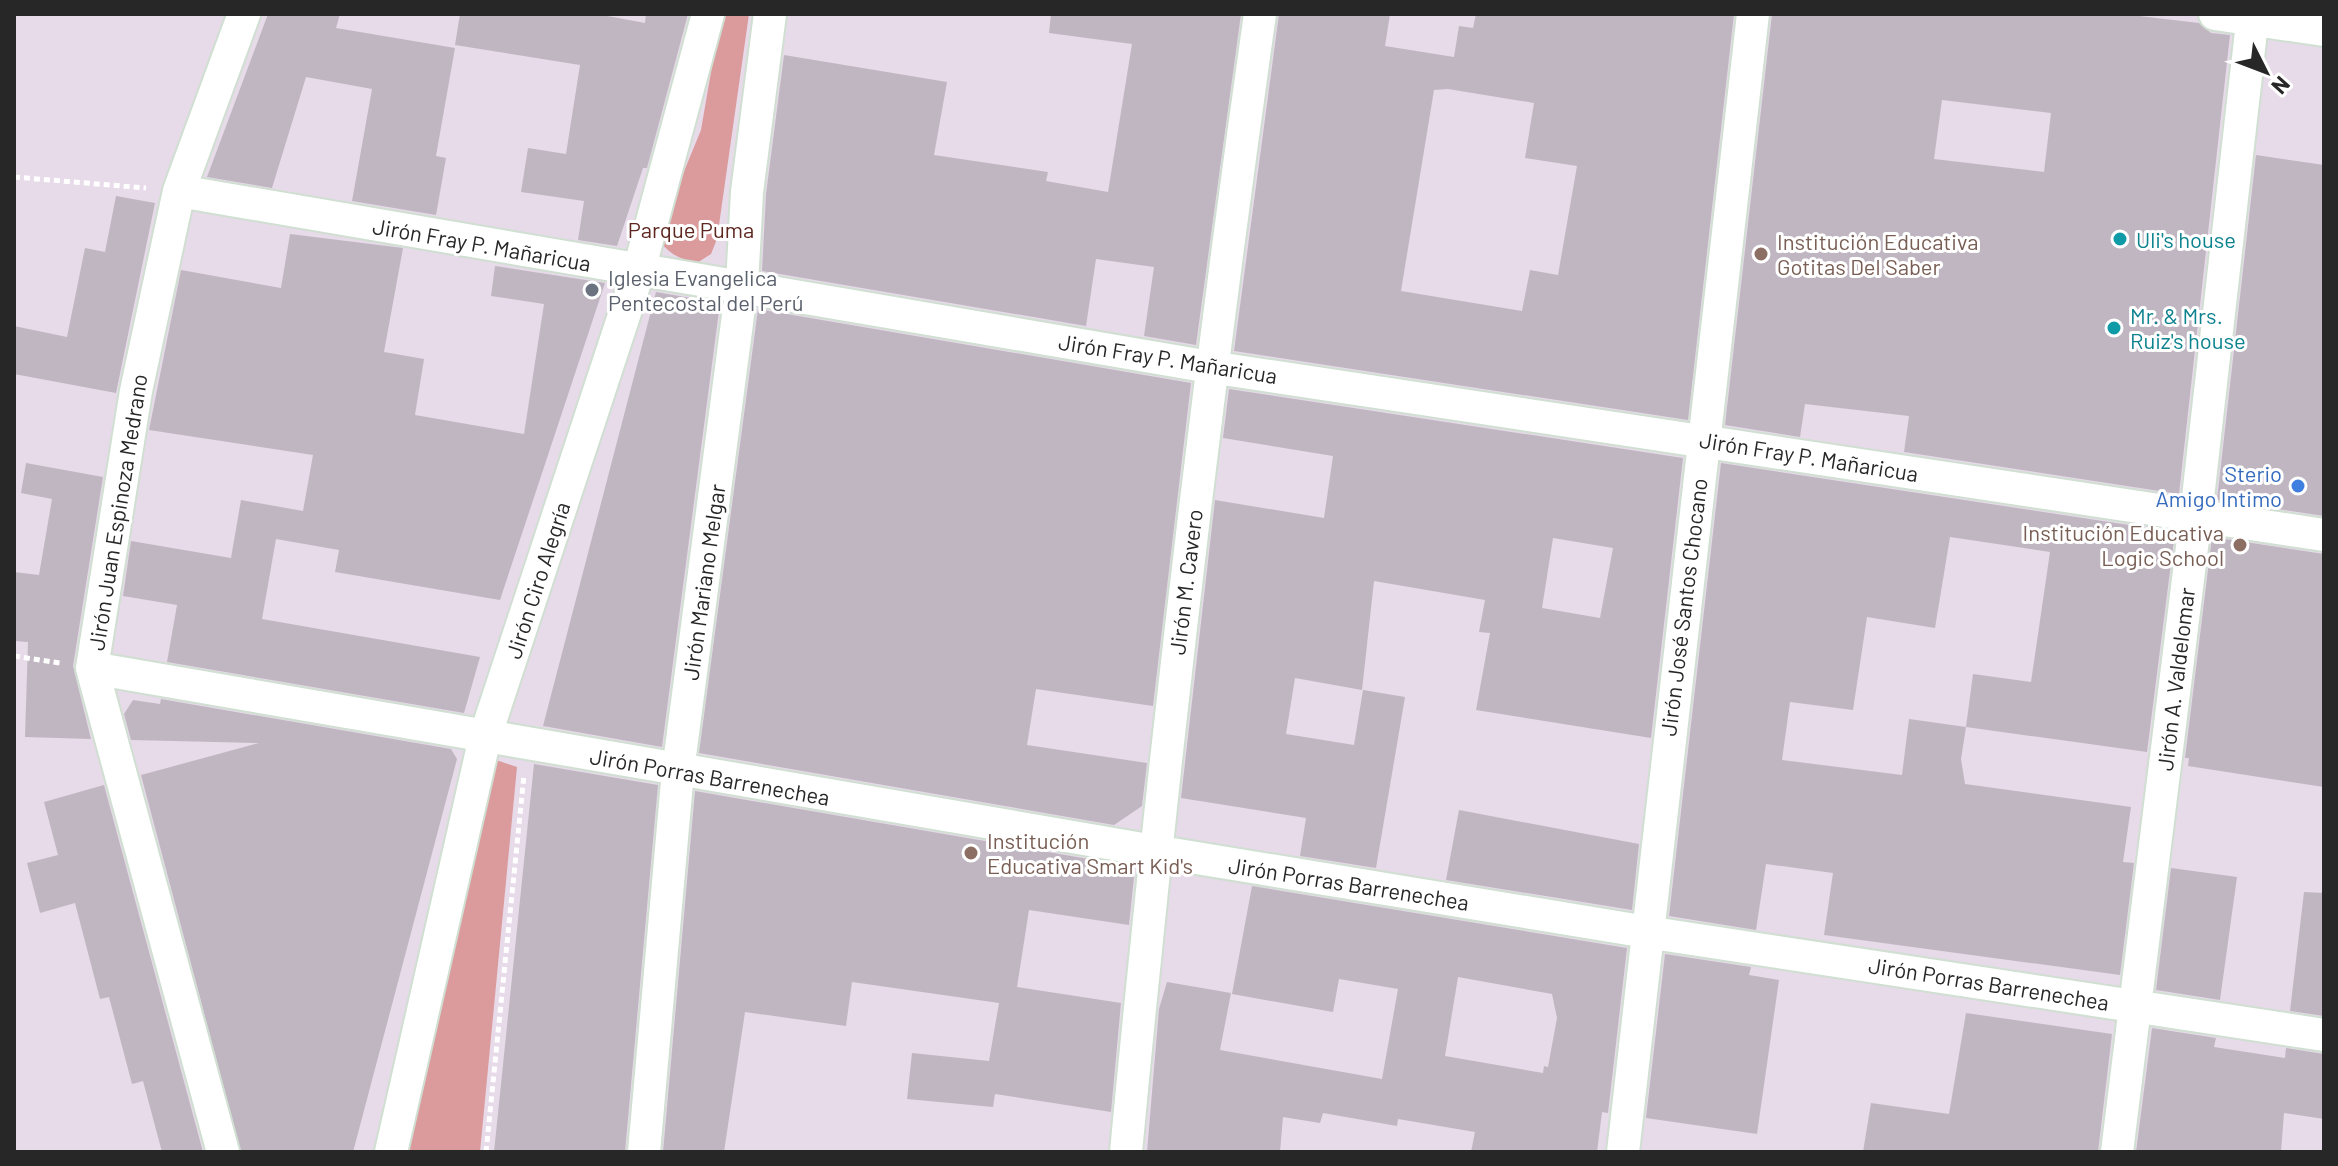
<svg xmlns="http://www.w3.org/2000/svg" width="2338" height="1166" viewBox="0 0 2338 1166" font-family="Barlow,sans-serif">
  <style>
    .green { fill: #db9b9d }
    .building { fill: #c0b6c1; fill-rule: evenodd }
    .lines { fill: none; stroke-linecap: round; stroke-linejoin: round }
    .minor-casing { stroke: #d0dfd2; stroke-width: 36 }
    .path { stroke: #fff; stroke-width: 5; stroke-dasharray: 6 4; stroke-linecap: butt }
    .minor { stroke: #fff; stroke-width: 32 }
    .culture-dot { fill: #0f9aa8; stroke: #fff; stroke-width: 3 }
    .education-dot { fill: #8d6e63; stroke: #fff; stroke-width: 3 }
    .worship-dot { fill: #6b7280; stroke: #fff; stroke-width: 3 }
    .shop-dot { fill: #3f7fe0; stroke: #fff; stroke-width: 3 }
    .labels { text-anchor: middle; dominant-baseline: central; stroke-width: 6; stroke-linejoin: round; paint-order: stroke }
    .park-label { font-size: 22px; fill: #5d261f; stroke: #fff }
    .culture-label { font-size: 22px; fill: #0d838f; stroke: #fff; text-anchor: start }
    .education-label { font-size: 22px; fill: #785e54; stroke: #fff; text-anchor: start }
    .street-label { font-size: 22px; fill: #272727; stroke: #fff }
    .worship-label { font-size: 22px; fill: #5b616d; stroke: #fff; text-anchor: start }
    .shop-label { font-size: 22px; fill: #366cbe; stroke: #fff; text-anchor: end }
  </style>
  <rect width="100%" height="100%" fill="#e7dae9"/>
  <path class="green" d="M721,14H749L717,239L711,254L697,263C679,259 667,253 657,237L701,130Z
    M496,760L517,767L480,1152H411L405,1139Z"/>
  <path class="building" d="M268,14H340L336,28L455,48L436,156L446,158L436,215L352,201L372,89L306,77L272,188L207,177Z
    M460,14H597L645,23L646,14H688L647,168H643L617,246L578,240L584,201L521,192L528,148L566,154L580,65L455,45Z
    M1051,14H1241L1196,345L1144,336L1154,267L1096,259L1086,326L762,271L766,194L784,55L947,82L934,155L1048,172L1046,181L1108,192L1132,44L1049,33Z
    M1279,14H1390L1385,46L1454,57L1459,26L1473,28L1476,14H1734L1688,420L1234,351ZM1448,89L1534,103L1525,158L1577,166L1558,275L1530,270L1522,311L1401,291L1434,90Z
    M1772,14H2122L2199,23L2211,33L2230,35L2179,494L1904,452L1909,416L1805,404L1800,437L1725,425ZM1942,100L2051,113L2044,172L1934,159Z
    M2256,155L2324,165V516L2217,500Z
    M116,196L155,203L116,393L14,374V326L67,337L85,248L105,252Z
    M290,234L403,248L384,352L424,359L415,415L524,434L544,304L491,296L495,266L605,283L500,600L335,572L339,550L276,539L262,619L480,657L464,713L167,662L177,605L123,596L131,541L231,558L241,500L303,511L313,455L149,430L181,270L281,288Z
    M656,292L720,303L662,747L543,726Z
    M758,309L1191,383L1153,706L1036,689L1027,745L1147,763L1142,806L1114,825L699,753Z
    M1229,389L1683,458L1651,738L1476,710L1490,633L1479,632L1485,600L1374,581L1362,690L1295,678L1286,734L1354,745L1363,690L1405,697L1376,868L1300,856L1306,818L1181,798L1215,500L1324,518L1333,456L1223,438ZM1553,538L1613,548L1600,618L1542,608Z
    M26,463L103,477L73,666L91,739L25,737L28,642L14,641V572L39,575L52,499L21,493Z
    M1721,463L2175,532L2147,752L1966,727L1961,759L1965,784L2131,807L2123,862L2134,863L2120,975L1824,935L1833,873L1766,864L1756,930L1669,916ZM1950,537L2050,552L2031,682L1973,674L1966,727L1909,719L1902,775L1782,760L1790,702L1853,710L1867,617L1935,628Z
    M2212,537L2324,554V787L2188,766L2189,758H2185Z
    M161,699L451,749L457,759L353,1152H241L141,775L259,743L131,740L124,714L133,700L160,704Z
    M534,764L658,785L625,1152H494Z
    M104,785L203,1152H162L143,1081L132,1084L109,997L100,999L75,903L40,913L27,863L58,855L44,802Z
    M695,791L1135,867L1129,925L1029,910L1017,987L1121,1003L1111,1112L995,1094L993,1107L907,1099L912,1053L989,1061L999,1003L852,982L846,1026L745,1012L724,1152H663Z
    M1459,810L1639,844L1632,910L1446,880Z
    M2171,868L2237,877L2220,1000L2156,990Z
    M1252,886L1627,948L1608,1113L1602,1112L1597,1152H1471L1475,1132L1398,1119L1397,1126L1323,1113L1320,1123L1283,1117L1280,1152H1147L1159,1009L1167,982L1231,993L1220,1050L1382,1079L1398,989L1339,979L1333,1012L1232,994ZM1458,977L1552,994L1557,1018L1548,1067L1544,1066L1543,1073L1445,1056Z
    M2304,892L2324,893V1016L2290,1011Z
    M1665,954L1751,967L1749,975L1779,980L1757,1134L1646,1118Z
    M1966,1013L2112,1034L2098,1152H1863L1871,1103L1949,1114Z
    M2152,1028L2216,1038L2214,1047L2285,1058L2286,1048L2324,1054V1119L2284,1113L2281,1152H2136Z"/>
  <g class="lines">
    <g class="minor-casing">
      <path id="minor" d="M2215,14L2324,30
        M179,191L1210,367L2324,535
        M92,668L1154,851L1659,934L2324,1035
        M223,1152L92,668L136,391L179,191L244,14
        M391,1152L485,737L639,270L708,14
        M644,1152L678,771L742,285L747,192L770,14
        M1126,1152C1162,771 1206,393 1260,14
        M1623,1152L1753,14
        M2117,1152L2196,515L2253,14"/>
    </g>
    <path class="path" d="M14,177L146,188
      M14,656L60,663
      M486,1152L524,775"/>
    <use href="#minor" class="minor"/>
  </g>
  <g class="culture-dot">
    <circle cx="2120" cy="239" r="8"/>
    <circle cx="2114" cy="328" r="8"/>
  </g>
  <g class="education-dot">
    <circle cx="1761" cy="254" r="8"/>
    <circle cx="2240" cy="545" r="8"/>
    <circle cx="971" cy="853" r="8"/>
  </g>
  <circle class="worship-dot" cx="592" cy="290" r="8"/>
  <circle class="shop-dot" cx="2298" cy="486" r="8"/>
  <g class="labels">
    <g class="park-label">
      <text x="691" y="229">Parque Puma</text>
    </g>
    <g class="culture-label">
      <text x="2136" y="239">Uli's house</text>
      <text x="2130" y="315">Mr. &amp; Mrs.<tspan x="2130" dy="25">Ruiz's house</tspan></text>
    </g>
    <g class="education-label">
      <text x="1777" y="241">Institución Educativa<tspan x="1777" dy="25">Gotitas Del Saber</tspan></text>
      <text x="2224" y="532" text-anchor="end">Institución Educativa<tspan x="2224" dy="25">Logic School</tspan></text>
      <text x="987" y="840">Institución<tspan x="987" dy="25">Educativa Smart Kid's</tspan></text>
    </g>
    <g class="street-label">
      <text transform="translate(482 244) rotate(10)">Jirón Fray P. Mañaricua</text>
      <text transform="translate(1168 358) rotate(9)">Jirón Fray P. Mañaricua</text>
      <text transform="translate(1809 456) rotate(9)">Jirón Fray P. Mañaricua</text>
      <text transform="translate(117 512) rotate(-81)">Jirón Juan Espinoza Medrano</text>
      <text transform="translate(537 580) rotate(-72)">Jirón Ciro Alegría</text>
      <text transform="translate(703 582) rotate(-82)">Jirón Mariano Melgar</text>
      <text transform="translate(1185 582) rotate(-83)">Jirón M. Cavero</text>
      <text transform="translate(1683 607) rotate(-83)">Jirón José Santos Chocano</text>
      <text transform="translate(2175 679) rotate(-83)">Jirón A. Valdelomar</text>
      <text transform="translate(710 776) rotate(10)">Jirón Porras Barrenechea</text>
      <text transform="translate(1349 883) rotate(9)">Jirón Porras Barrenechea</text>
      <text transform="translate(1989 983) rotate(9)">Jirón Porras Barrenechea</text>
    </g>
    <g class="worship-label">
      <text x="608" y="277">Iglesia Evangelica<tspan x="608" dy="25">Pentecostal del Perú</tspan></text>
    </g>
    <g class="shop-label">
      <text x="2282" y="473">Sterio<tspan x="2282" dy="25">Amigo Intimo</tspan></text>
    </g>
  </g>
  <rect width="2338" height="1166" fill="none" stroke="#272727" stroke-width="32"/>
  <g transform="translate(2266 72) rotate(132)" stroke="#ffffff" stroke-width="6" paint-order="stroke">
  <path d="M0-6L14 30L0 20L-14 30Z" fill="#272727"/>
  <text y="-12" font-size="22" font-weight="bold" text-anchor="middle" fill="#272727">N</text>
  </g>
</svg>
